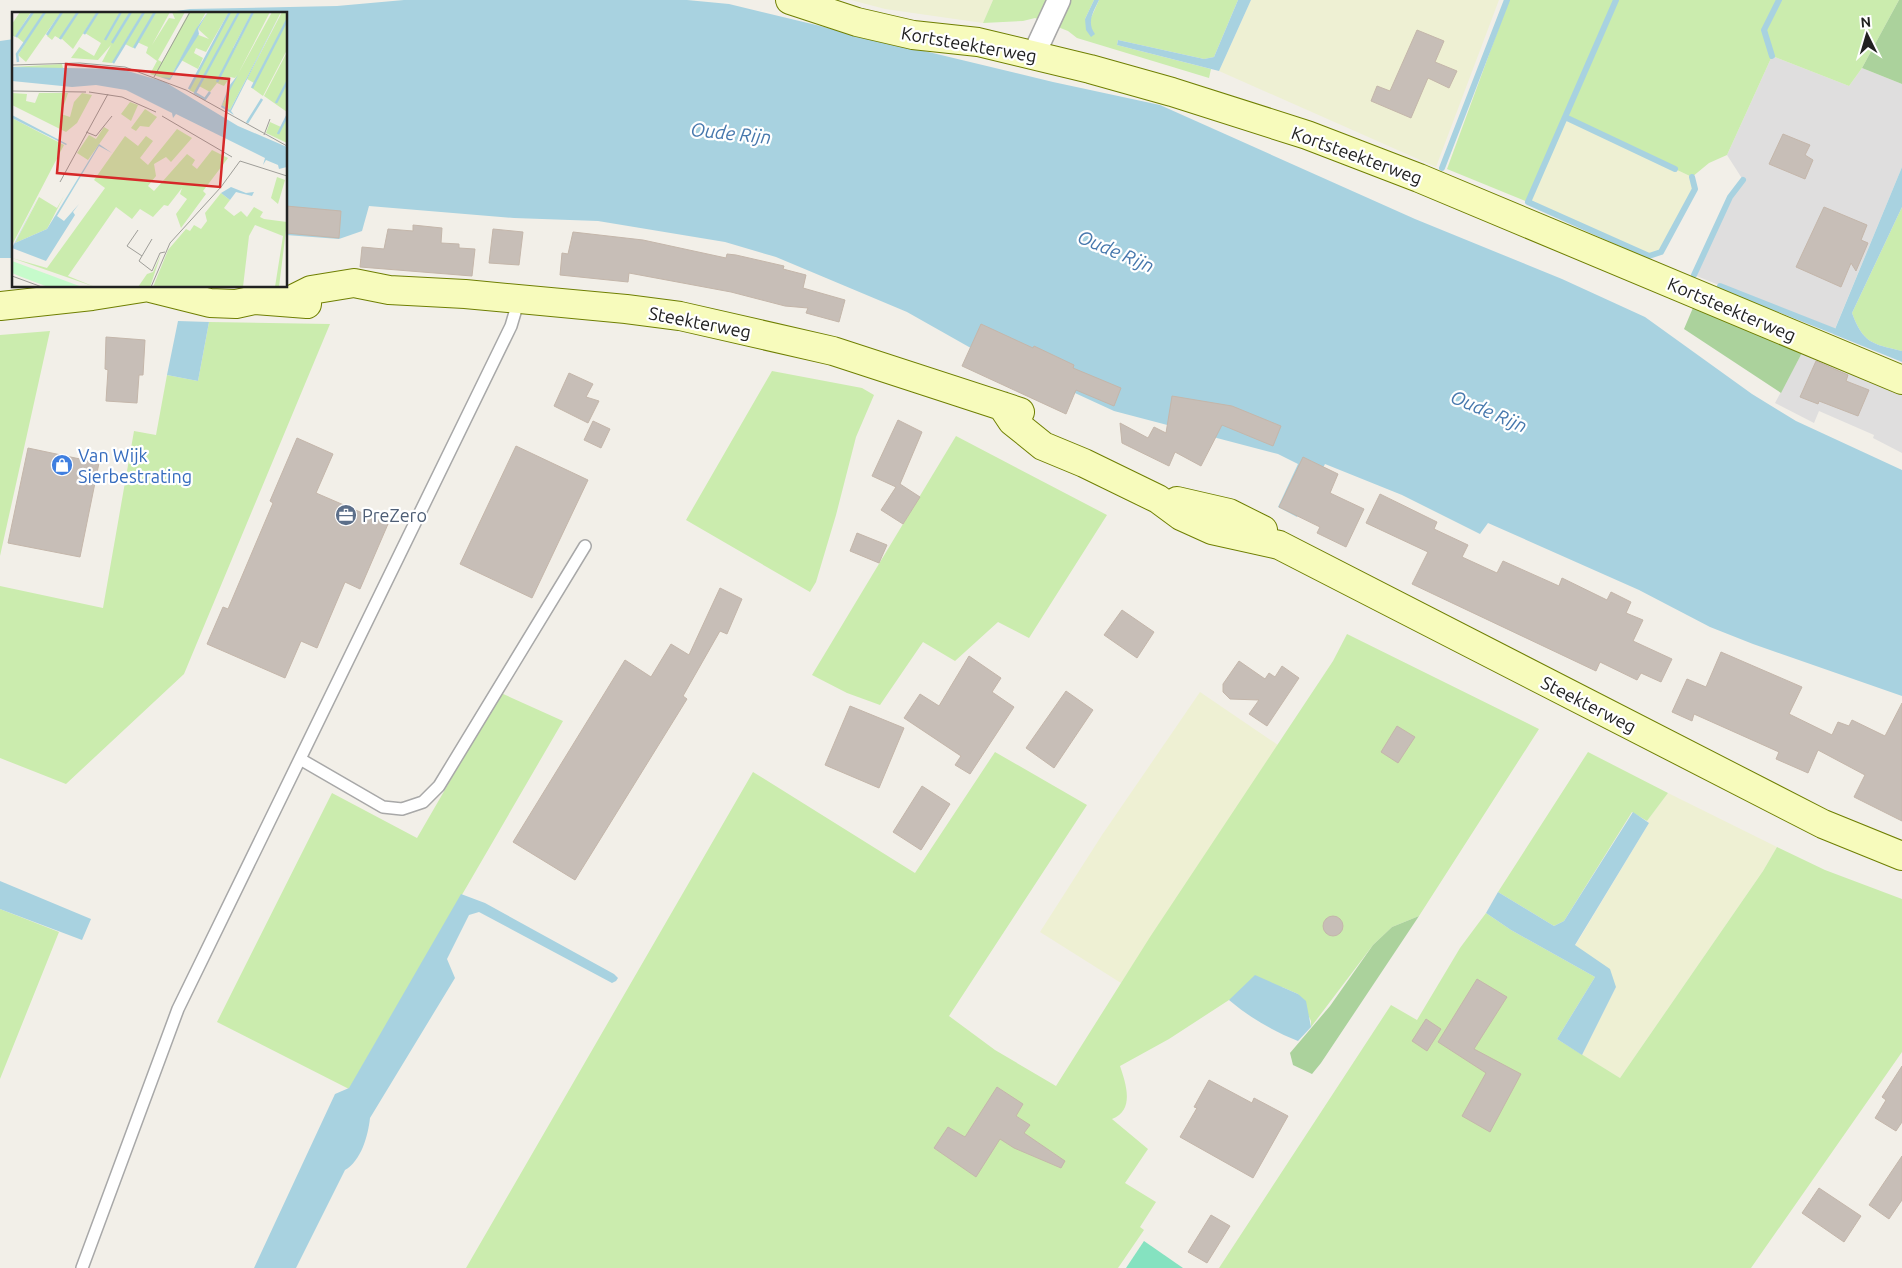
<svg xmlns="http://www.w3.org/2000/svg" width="1902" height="1268" viewBox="0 0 1902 1268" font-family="Ubuntu,sans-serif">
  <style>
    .residential { fill: #dfdede }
    .farmland { fill: #eef0d3 }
    .grass { fill: #cbecae }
    .forest { fill: #abd29c }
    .pitch { fill: #85e2c0 }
    .water { fill: #a8d2e0 }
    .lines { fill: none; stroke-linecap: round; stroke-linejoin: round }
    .stream { stroke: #a8d2e0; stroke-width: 6 }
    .building { fill: #c7beb7; stroke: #c4b6aa }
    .lane-casing { stroke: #a8a8a8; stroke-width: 14 }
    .street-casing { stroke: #a8a8a8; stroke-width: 25 }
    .secondary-casing { stroke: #6f7f02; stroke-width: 30 }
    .lane { stroke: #fff; stroke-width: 11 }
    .street { stroke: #fff; stroke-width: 22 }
    .secondary { stroke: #f7fbbc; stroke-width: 28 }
    .labels { text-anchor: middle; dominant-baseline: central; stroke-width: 4.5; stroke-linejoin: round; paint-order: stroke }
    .street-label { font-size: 18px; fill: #212121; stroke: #fff }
    .shop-label { font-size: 18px; fill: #366cbe; stroke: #fff; text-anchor: start }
    .service-label { font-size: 18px; fill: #4e5e75; stroke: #fff; text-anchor: start }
    .water-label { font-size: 19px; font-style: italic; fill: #4778ad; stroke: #fff }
    .inset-river { fill: none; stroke: #a8d2e0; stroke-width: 2.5 }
    .inset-road { fill: none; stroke: #9e9d98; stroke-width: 1 }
    .view { fill: #d62828; fill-opacity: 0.15; stroke: #d62828; stroke-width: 2.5 }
    .inset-edge { fill: none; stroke: #212121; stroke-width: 2.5 }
  </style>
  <rect width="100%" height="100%" fill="#f2efe8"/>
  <path class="residential" d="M1772,56L1849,86L1862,68L1902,84V167L1834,331L1694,275L1731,196L1743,180L1727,155Z
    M1804,349L1902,391V453L1873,438L1874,435L1819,411L1814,423L1775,403Z"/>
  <path class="farmland" d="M851,0H993L983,23L885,9Z
    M1251,0H1499L1436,167L1219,71Z
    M1565,117L1692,177L1695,189L1661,252L1649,256L1528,202Z
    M1200,692L1278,745L1121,983L1040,932L1102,835Z
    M1668,793L1777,847L1763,871L1620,1078L1582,1055L1616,987L1575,946L1649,823L1647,821Z"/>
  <path class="grass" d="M993,0H1094L1085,19L1091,29L1090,20L1099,0H1238L1214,57L1204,59L1118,40L1117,45L1211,69L1209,78L1077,38L1068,31L1035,18L1023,21L983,23Z
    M1509,0H1615L1597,45L1617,0H1899L1862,68L1849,86L1772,56L1727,155L1709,163L1692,177L1565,117L1528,202L1447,169Z
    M1902,207V351C1872,344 1863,343 1852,313Z
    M209,322L330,324L184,674L66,784L0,758V586L103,608L134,431L156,435L167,375L198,381Z
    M50,331L0,556V335Z
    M772,371L862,388L874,395L856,437L836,515L816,582L810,592L686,520Z
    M956,436L1107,515L1029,638L998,622L955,661L923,642L880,705L847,693L812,675Z
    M1347,634L1539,729L1419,916L1392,927L1373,945L1311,1027V1021L1298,994L1282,987L1229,1000L1169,1039L1120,1066C1126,1084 1135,1110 1112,1119L1148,1149L1125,1183L1156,1202L1140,1227L1144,1230L1118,1268H466L753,772L915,873L995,752L1087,805L949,1016L995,1050L1056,1086L1150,937L1333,661Z
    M501,693L563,721L349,1089L217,1022L332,793L417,838Z
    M1588,752L1668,793L1647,821L1632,812L1564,921L1554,926L1498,892Z
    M1777,847L1825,870L1902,899V1052L1751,1268H1219L1391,1005L1417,1020L1460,948L1486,913L1511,930L1595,977L1557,1039L1620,1078L1763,871Z
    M0,909L59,932L0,1079Z"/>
  <path class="forest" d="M1899,0H1902V84L1862,68Z
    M1695,303L1804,349L1781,393L1684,329Z
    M1419,916L1321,1063L1312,1074L1293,1065L1290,1053L1330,1006L1373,945L1392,927Z"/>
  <path class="pitch" d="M1144,1241L1183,1268H1126Z"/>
  <path class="water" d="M404,0H687L729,4L1053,82L1160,105L1415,219L1562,279L1645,317L1752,394L1796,421L1902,470V696L1753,644L1710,627L1639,590L1488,523L1480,534L1402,495L1325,464L1297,517L1278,507L1298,464L1278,454L1114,411L1064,388L1024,373L969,347L907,312L776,257L725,242L598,221L514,218L369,206L362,231L339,239L286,235V14H156L190,9L337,6Z
    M1094,0H1099C1094,11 1086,22 1095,34L1091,37L1086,30L1085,19Z
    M1238,0H1251L1219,71L1117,45L1118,40L1204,59L1214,57Z
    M14,39V258H0V41Z
    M1902,167V207L1852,313C1863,343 1872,344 1902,351V362L1833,334Z
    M178,321L209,322L198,381L167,375Z
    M1633,812L1649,823L1575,945L1610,969L1616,987L1582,1055L1557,1039L1595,977L1511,930L1486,913L1498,892L1554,926L1564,921Z
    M0,881L91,919L82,940L0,909Z
    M461,894L485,903L614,974L618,978L616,981L612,983L479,912L469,915L447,959L455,978L370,1118C368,1136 361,1161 345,1170L296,1268H254L335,1094L349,1088Z
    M1255,975L1298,994L1306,1001L1311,1027L1298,1041C1273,1031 1250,1018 1229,1000Z"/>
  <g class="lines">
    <path class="stream" d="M1616,0L1528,202L1649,256L1661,252L1695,189L1692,177
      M1772,56L1764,30L1779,0
      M1565,117L1675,169
      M1442,168L1507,0
      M1694,275L1730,197L1743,180
      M1720,286L1834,331"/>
  </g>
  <path class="building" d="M1417,30L1444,41L1435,62L1457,71L1449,88L1428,78L1411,118L1371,101L1377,86L1390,91Z
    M1783,134L1810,145L1805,155L1813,160L1805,179L1769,164Z
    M286,206L341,211L339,238L286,233Z
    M1824,207L1867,225L1861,240L1868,243L1856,271L1851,263L1841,287L1796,267Z
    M413,225L442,228L441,243L459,244V248L475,249L472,276L360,267L362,247L384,249L388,229L413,231Z
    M493,229L523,232L519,265L489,263Z
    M573,232L643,240L726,258L727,254L736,255L784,266L783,269L806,275L803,288L845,300L839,322L806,313L808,308L785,306L731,292L629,273L628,282L560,275L562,253L568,254Z
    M981,324L1033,348L1034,346L1074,365L1073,368L1121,388L1114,406L1076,390L1066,414L962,366Z
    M106,337L145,340L143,375H139L137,403L106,401L108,370L105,369Z
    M1816,361L1848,375L1846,381L1869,390L1858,416L1819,401L1818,404L1800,397Z
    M569,373L593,384L586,397L599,401L588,423L554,406Z
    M1172,396L1232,406L1281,426L1273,446L1222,425L1201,466L1175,452L1169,466L1122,443L1120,423L1148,438L1154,427L1166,433Z
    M898,420L922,432L900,484L920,497L903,524L881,510L896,487L872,476Z
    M593,421L610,429L601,448L584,440Z
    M297,438L333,454L316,493L388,524L360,589L345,582L317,648L301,641L285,678L207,644L223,607L228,609L273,503L270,501Z
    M516,446L588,480L532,598L460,564Z
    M28,448L99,463L80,557L8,543Z
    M1303,457L1338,474L1330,493L1364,509L1346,547L1317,533L1320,527L1279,507Z
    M1380,494L1437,522L1434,529L1468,545L1462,557L1497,573L1503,561L1559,586L1562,578L1607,600L1611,592L1631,602L1626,613L1643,620L1633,641L1672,659L1661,682L1641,673L1637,680L1600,662L1596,671L1412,584L1428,552L1366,523Z
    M857,533L887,545L879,563L850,551Z
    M720,588L742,599L727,634L720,631L683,696L687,699L575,880L513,842L625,660L651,677L671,644L689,655Z
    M1122,610L1154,632L1137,658L1104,635Z
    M1721,652L1802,687L1789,714L1832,735L1838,722L1849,726L1852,720L1885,736L1902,703V821L1854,797L1865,775L1818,750L1808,773L1776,759L1779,752L1694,714L1692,721L1672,712L1687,679L1706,687Z
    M969,656L1001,678L992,692L1014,707L970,774L955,765L961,756L904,718L920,694L939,706Z
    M1239,661L1265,679L1269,673L1275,677L1282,666L1299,678L1267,726L1249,714L1259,700L1230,699L1223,692V684Z
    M1066,691L1093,710L1054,768L1026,748Z
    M850,706L904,728L879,788L825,765Z
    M1397,726L1415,737L1398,763L1381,752Z
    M922,786L950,804L921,850L893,832Z
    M1323 926a10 10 0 1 1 20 0a10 10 0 1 1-20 0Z
    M1477,979L1507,997L1474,1049L1521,1074L1490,1132L1462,1116L1486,1073L1438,1042Z
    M1426,1019L1441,1029L1427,1051L1412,1041Z
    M1902,1066V1122L1896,1131L1875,1118L1886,1100L1882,1097Z
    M1209,1080L1252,1103L1254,1098L1288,1116L1253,1178L1180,1137L1197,1108L1194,1107Z
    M997,1087L1023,1104L1016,1116L1030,1125L1024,1133L1065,1161L1061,1168L1014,1148L1000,1139L976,1177L934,1148L948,1127L965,1137Z
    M1902,1156V1200L1889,1219L1869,1205Z
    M1819,1188L1861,1216L1844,1242L1802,1213Z
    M1211,1215L1230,1226L1207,1263L1188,1252Z"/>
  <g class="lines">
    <g class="lane-casing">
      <path id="lane" d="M300,759L383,807L402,809L423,802L439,786L585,546
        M82,1268L178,1009L511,326L519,299"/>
    </g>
    <g class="street-casing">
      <path id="street" d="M1034,54L1059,0"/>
    </g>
    <g class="secondary-casing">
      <path id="secondary" d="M790,0L857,22L913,35L978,42L1090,69L1172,92L1307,135L1419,178L1902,380
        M150,288L210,303L236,304L255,300L307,304
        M289,301L311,290L354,283L389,290L465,294L626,309L680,316L833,351L1020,412
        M0,306L92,296L155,286
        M1002,406L1012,421L1043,446L1084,463L1158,499L1181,516L1212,530L1279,545L1823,824L1902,856
        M1177,501L1229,513L1263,530"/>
    </g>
    <use href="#lane" class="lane"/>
    <use href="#street" class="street"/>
    <use href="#secondary" class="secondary"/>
  </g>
  <defs>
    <g id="shop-disc" transform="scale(1.125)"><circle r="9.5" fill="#3f7fe0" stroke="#fff"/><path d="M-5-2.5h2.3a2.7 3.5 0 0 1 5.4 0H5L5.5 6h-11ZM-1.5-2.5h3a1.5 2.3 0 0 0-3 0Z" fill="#fff"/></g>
    <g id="office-disc" transform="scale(1.125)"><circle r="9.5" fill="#5c6f8a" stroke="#fff"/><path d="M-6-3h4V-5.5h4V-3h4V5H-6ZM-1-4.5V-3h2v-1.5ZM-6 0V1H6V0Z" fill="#fff"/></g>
  </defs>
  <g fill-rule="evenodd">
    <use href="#shop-disc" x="62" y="465"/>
    <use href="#office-disc" x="346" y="515"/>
  </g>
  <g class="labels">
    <g class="street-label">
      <text transform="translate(969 44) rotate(10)">Kortsteekterweg</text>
      <text transform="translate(1357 155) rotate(20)">Kortsteekterweg</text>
      <text transform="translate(1732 309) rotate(23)">Kortsteekterweg</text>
      <text transform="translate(700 322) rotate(11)">Steekterweg</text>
      <text transform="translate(1589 704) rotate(27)">Steekterweg</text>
    </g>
    <g class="shop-label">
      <text x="78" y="455">Van Wijk<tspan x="78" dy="21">Sierbestrating</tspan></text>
    </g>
    <g class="service-label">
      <text x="362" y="515">PreZero</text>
    </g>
    <g class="water-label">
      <text transform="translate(731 133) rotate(6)">Oude Rijn</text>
      <text transform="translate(1116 251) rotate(23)">Oude Rijn</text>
      <text transform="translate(1489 411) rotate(23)">Oude Rijn</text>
    </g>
  </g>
  <g transform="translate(12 12)">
    <rect width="275" height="275" fill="#f2efe8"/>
    <path d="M8,0H19L3,25L0,23V12ZM21,0H32L12,31L5,25ZM33,0H49L14,50L6,43ZM50,0H65L48,27L43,24L40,28L35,24ZM66,0H85L61,37L49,26ZM87,0H109L93,28L110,0H119L100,32L120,0H131L100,51L90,50L99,33L86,48L59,46L67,35L82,44L89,31L73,21ZM132,0H158L140,33L157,6L163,7L160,0H173L146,48L150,50L177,0H194L157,68L138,62L145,49L134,41L136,35L125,30L121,36L113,32ZM196,0H217L194,40L184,36L182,41L191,46L186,57L169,48L184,22L197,27L186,17ZM218,0H227L225,5L228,0H240L221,36L222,39L242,0H258L226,62L260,0H269L218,98L210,93L225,63L223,66L218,65L212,74L205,71L198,80L187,74L183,81L177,78ZM270,0H275V7L242,71L235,67ZM275,9V38L251,84L240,76ZM275,40V100L252,84ZM50,52L51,56L38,58L0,55ZM0,81L15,82L14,89L23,91L27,81H56L49,102L58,105L62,90L70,81L80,83L65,111L54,120L0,93ZM118,90L126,93L119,109L109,102ZM133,97L145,105L137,115L128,114L124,119L119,116ZM275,104V131L254,121L258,110L269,115ZM0,106L52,133L0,233ZM92,115L97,118L76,148L65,141L77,123L84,127ZM165,117L180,126L159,150L154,145L142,152L144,164L136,174L142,179L175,142L183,148L180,153L185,157L200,138L216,146L191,179L194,182L169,216L164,202L175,187L168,182L170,176L156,194L152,193L141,205L128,197L120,207L104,195L56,264L83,275L0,246L35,256L93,176L82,168L113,124L126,134L134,124L141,129L128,146L136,153ZM265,165L273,168L266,192L259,186ZM209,181L218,188L212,196L222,204L229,199L235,205L242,195L251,200L248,205L252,207L275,210L267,275H263L271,224L243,213L237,224L231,275H141L156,238L174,217L178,219L182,213L189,217L195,209L193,201ZM52,184L35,217L3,231L27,185L45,196ZM149,242L138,275H126L135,262L141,260Z" fill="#cbecae"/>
    <path d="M0,249L70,275H36L7,264L0,261Z" fill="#c6fbcb"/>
    <path d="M196,0L186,17L187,22L158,68L149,65L158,66L184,17ZM269,0L219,99L222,103L209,95L217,74L226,63L210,93L218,98ZM0,55L109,57L153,70L226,114L275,135V155L267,157L266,153L254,148L251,153L253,146L164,102L161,106L160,101L114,78L84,73L60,75L0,69ZM0,103L55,132L54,133L0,106ZM87,132L100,141L87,134L45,204L52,209L67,192L61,200L63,203L34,249L0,236L26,185L3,231L35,217ZM219,175L234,181L242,180L240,184L224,180L218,188L209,181Z" fill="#a8d2e0"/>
    <path class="inset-river" d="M72,22L86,0M35,23L50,0M4,25L21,0M48,27L66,0M93,28L109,0M100,31L119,0M122,36L143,0M6,50L5,42L33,0M101,51L132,0M205,70L241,0M240,76L275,8M177,77L218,0M198,80L193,87L183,81L227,0M264,91L275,70M235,111L250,87M266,122L275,104"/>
    <path class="inset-road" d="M0,53L68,51L113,55L174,78L275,134M142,65L178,0M0,79L74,80M77,80L110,85L144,100M150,104L220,145M74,120L84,124L100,104M252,123L258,107M228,149L275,164M48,170L96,82M126,218L115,234L130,244M140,227L127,249L140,259L148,241L153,240M0,264L30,275M139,275L158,231L209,175L228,149"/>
    <path class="view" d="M54,52L217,67L208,175L45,161Z"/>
    <rect width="275" height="275" class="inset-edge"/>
  </g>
  <g transform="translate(1867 35) rotate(355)" stroke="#ffffff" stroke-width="4" paint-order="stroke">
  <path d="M0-4L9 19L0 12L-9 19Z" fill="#212121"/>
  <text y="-8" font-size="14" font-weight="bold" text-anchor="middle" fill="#212121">N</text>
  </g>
</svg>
